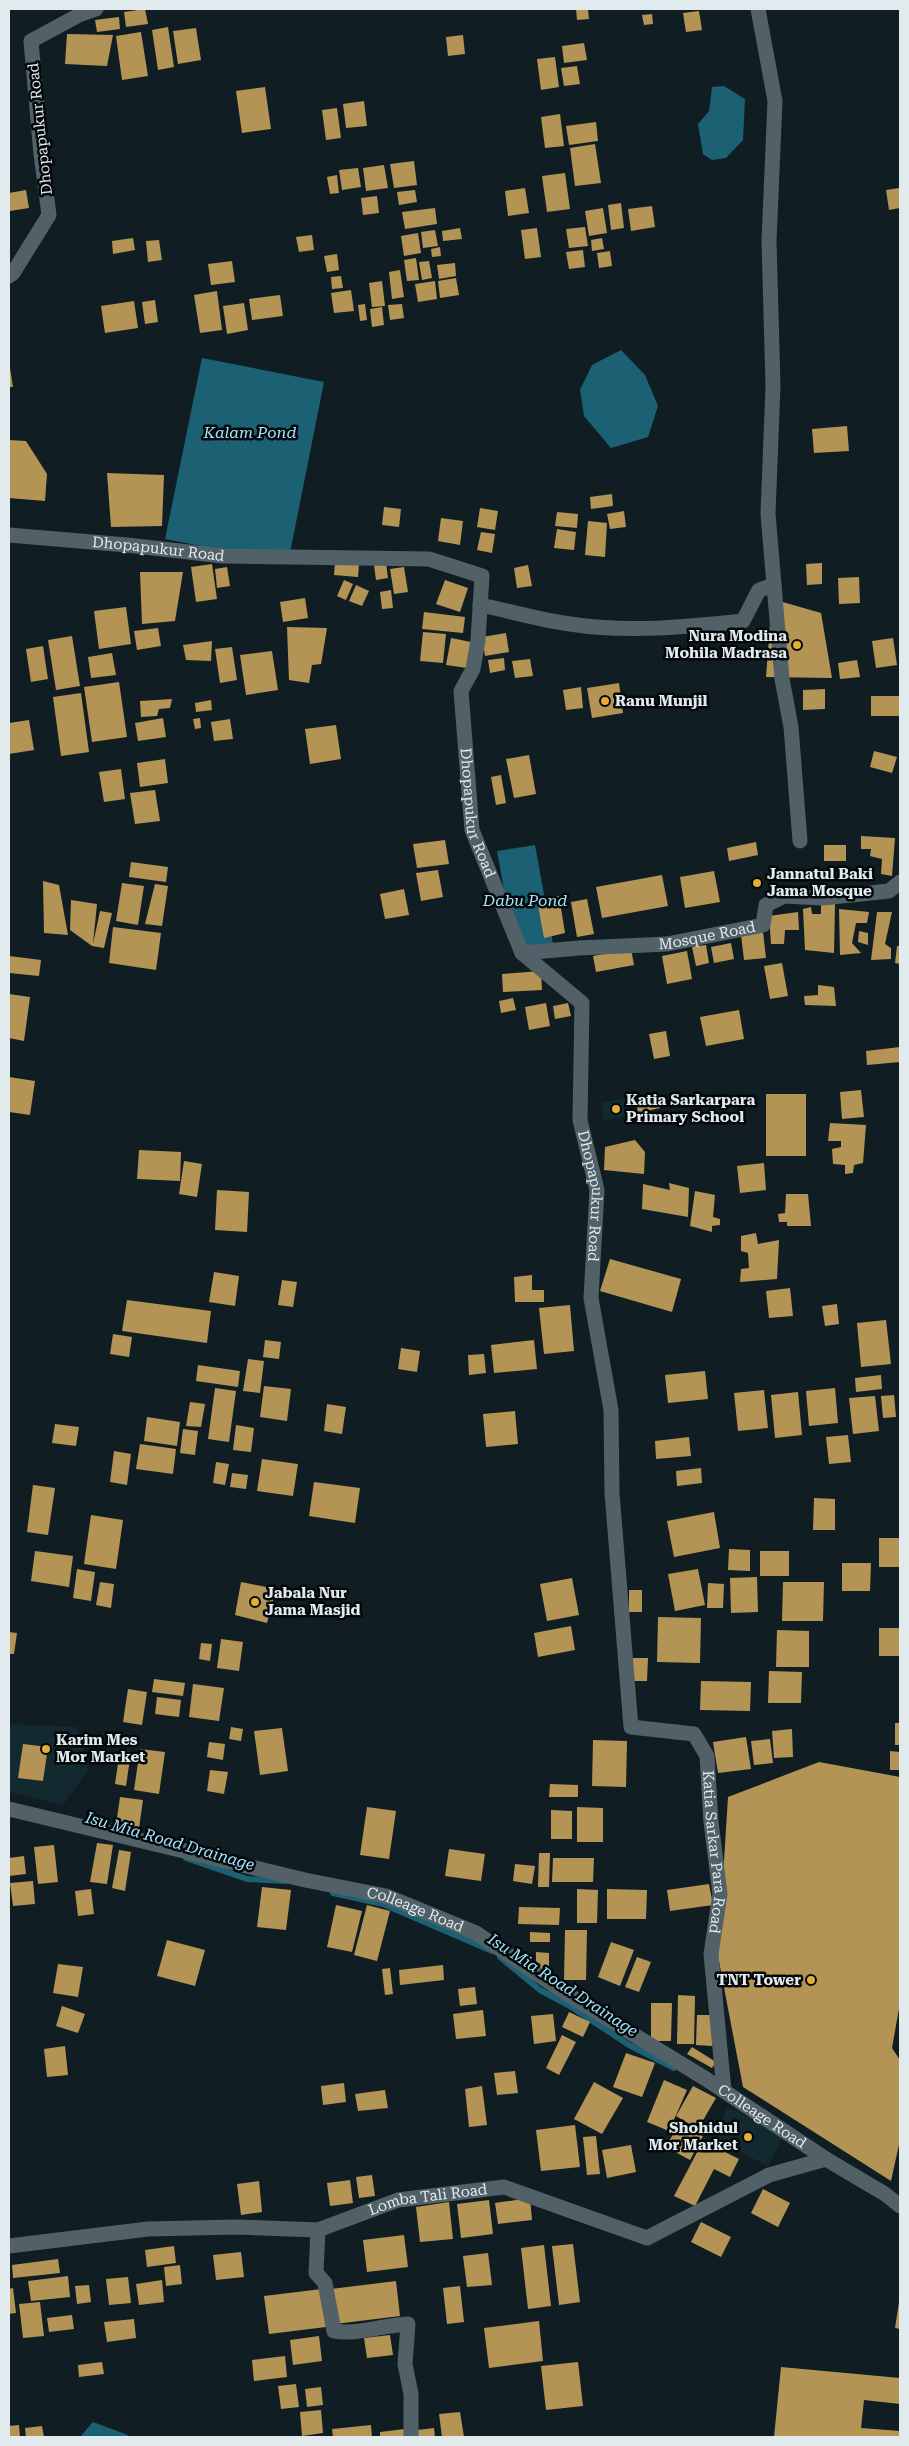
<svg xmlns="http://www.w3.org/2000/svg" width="909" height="2446" viewBox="0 0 909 2446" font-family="'Roboto Serif',serif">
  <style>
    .built { fill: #122930 }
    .water { fill: #1c6073 }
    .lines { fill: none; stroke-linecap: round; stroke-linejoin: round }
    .stream { stroke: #1c6073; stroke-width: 6 }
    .building { fill: #b49455 }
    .tertiary { stroke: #516167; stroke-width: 15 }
    .poi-dot { fill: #e4ae35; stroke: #030709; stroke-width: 2 }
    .labels { text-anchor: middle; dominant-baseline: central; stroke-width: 5; stroke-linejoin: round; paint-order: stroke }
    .street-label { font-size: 15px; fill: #e1eaed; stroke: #030709 }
    .poi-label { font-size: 15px; font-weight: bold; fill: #e1eaed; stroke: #030709; text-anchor: start }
    .water-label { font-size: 16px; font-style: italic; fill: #a2e4f9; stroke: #030709 }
  </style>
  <rect width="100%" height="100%" fill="#101e23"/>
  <path class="built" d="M629,1097L632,1115L604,1120L601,1103Z
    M9,1724L77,1727L88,1770L63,1805L9,1792Z
    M728,2107L784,2135L768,2166L712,2138Z"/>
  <path class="water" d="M724,86L745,99L743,140L726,158L712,160L703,154L698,124L709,111L712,87Z
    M621,350L645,375L658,406L648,437L611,448L584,416L580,390L592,365Z
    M202,358L324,382L288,563L165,539Z
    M535,845L554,949L516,956L497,851Z
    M93,2422L128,2435V2437H80Z"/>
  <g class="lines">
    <path class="stream" d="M186,1858L247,1879L285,1881
      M333,1893L383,1904L492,1951
      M500,1957L540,1990L570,2006L629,2045L674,2068"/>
  </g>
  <path class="building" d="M145,9L148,24L126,27L124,12Z
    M576,9H588L589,19L577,20Z
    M699,11L702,30L686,32L683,13Z
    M652,14L653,24L644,25L642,15Z
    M119,17L120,29L97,32L95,20Z
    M168,27L174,67L158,70L152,30Z
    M196,28L201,60L178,64L173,31Z
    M141,32L148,76L122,80L116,36Z
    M67,34L113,35L107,66L65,64Z
    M463,35L465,54L448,56L446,37Z
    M584,43L587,60L564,63L562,46Z
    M555,57L559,87L541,90L537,59Z
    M577,66L580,84L564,86L561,68Z
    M265,87L271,129L242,133L236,91Z
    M364,101L367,126L346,128L343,104Z
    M337,108L341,138L326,140L322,110Z
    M560,114L564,146L545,148L541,117Z
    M596,122L598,141L569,145L566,126Z
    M595,144L601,183L575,186L570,148Z
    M414,161L417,185L394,188L390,164Z
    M384,165L388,188L366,191L363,168Z
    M358,168L361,187L342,190L339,170Z
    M565,173L570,209L547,212L542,176Z
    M337,175L339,193L330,194L327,177Z
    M525,188L529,213L508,216L505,191Z
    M899,188L900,208L889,210L886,190Z
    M26,190L29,208L10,211L9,193Z
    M415,190L417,202L399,205L397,192Z
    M377,196L379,213L363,215L361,198Z
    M621,203L624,228L611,230L608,205Z
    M652,206L655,227L631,231L628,209Z
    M435,208L437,224L405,229L402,212Z
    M603,208L607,233L589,236L585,211Z
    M585,227L588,246L569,248L566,229Z
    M460,228L462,239L443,241L442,231Z
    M537,228L541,257L525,259L521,230Z
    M435,230L438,246L423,248L421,232Z
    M418,233L421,253L404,256L401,236Z
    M312,235L314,250L299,252L296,237Z
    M133,238L135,250L113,254L112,241Z
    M602,238L604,249L592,251L591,240Z
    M159,240L162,260L148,262L146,241Z
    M440,247L441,256L432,257L431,249Z
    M583,250L585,267L569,269L566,252Z
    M610,251L612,266L599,268L597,253Z
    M337,254L339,270L327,272L324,256Z
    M416,258L419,280L407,281L404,260Z
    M232,261L235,282L211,285L208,264Z
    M429,261L432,278L422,280L419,262Z
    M455,263L456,276L439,279L437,265Z
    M400,270L404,297L392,299L389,272Z
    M341,276L343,288L332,289L331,277Z
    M456,278L459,295L440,298L438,281Z
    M382,281L385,306L372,307L369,283Z
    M435,281L437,299L418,302L415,284Z
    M351,290L354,311L334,313L331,293Z
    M217,291L222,330L200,333L194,295Z
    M280,295L283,316L252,320L249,299Z
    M155,300L158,322L145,324L142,302Z
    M134,301L138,328L105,333L101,306Z
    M244,303L248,330L227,334L223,306Z
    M365,304L367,320L360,321L358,305Z
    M402,304L404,318L390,320L388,305Z
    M382,307L384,325L372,327L370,309Z
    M9,362L13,387H9Z
    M847,426L849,451L814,453L812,429Z
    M9,440L26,441L47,474L45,501L9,498Z
    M107,473L164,475L162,526L111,527Z
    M612,494L613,506L591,509L590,497Z
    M384,507L401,509L399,527L382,525Z
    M480,508L498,511L495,530L477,527Z
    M624,511L626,527L610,529L607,514Z
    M557,512L578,514L577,528L555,526Z
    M441,518L463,521L460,545L438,541Z
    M588,521L607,523L605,557L585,555Z
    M557,529L576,532L574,550L554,548Z
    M481,532L495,534L492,553L477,550Z
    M335,562L359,564L358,577L334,575Z
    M386,563L388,578L376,580L374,565Z
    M822,563V584L807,585L806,564Z
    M212,564L217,599L196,602L191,567Z
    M528,565L532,586L517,588L514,568Z
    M227,567L230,586L217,588L215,569Z
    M404,567L408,592L394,594L390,569Z
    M140,572H183L175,621L142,624Z
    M859,577L860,603L839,604L838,578Z
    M344,580L353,584L346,600L337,596Z
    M445,580L468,588L460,612L436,604Z
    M356,585L369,591L362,606L349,601Z
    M391,590L393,608L382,609L380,592Z
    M305,598L308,618L283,622L280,602Z
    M772,599L821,613L832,678L766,677Z
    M126,607L131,644L99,649L94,611Z
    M424,612L465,617L463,633L422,629Z
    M287,627L327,628L321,664L312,665L309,683L289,680Z
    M158,628L161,646L137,650L134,631Z
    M423,632L446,634L443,663L420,661Z
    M506,633L509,652L485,656L482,637Z
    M72,636L80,686L56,690L48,640Z
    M451,638L471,642L467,668L446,665Z
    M893,638L897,665L876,668L872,641Z
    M212,641L211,661L186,660L183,645Z
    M43,646L48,679L31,682L26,649Z
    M232,647L237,680L220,683L215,649Z
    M272,651L278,690L246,695L240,655Z
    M112,653L116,675L91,678L88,657Z
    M504,658L505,670L490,673L488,660Z
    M530,659L533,676L515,678L512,661Z
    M857,660L860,677L840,679L838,663Z
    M119,682L127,737L92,742L84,687Z
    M619,683L623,713L592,718L587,688Z
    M581,687L583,708L566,710L563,690Z
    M825,689V709L803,710V690Z
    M81,693L89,752L61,756L53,697Z
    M871,696H900V716H871Z
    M172,699L170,708L159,709L157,716L141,717L140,701Z
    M211,700L212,710L196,712L195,703Z
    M163,718L166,737L138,741L135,723Z
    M200,718L201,728L195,729L193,719Z
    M230,719L233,739L214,741L211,722Z
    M29,720L34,750L9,754V723Z
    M336,725L341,759L310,764L305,729Z
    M874,751L897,757L892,773L870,767Z
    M529,755L536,794L514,798L506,759Z
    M165,759L168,783L140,787L137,763Z
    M121,769L125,799L104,802L99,772Z
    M501,775L506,803L496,805L491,777Z
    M155,790L160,821L135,824L130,793Z
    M861,836L895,838L892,876L881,874L882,859L870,856L871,849H861Z
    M445,840L449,864L417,868L413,844Z
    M756,842L758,855L729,861L727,848Z
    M824,845H846V861H824Z
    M131,862L168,867L166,882L129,877Z
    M438,870L443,897L421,901L416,873Z
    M714,871L720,902L685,908L680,877Z
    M662,875L668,906L602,918L596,887Z
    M43,881L59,885L68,935L44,933Z
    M122,883L144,886L138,925L116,921Z
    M155,884L168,886L162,926L145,924Z
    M404,889L409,915L385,919L380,894Z
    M559,896L565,933L544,938L537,900Z
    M587,899L594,934L577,937L571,902Z
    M71,900L97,904L93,944L100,911L112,913L104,948L92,946L70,930Z
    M835,904L834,953L805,950L803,909L811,907L812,914H821V905Z
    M839,909L869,912L867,923H856L852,943L861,953L840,955Z
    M798,912L799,930H785L784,944H771L769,916Z
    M877,912H892L885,944L891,948V959L871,960Z
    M113,927L161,933L156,970L109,963Z
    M859,931L868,933V945L858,942Z
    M763,932L766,958L744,960L741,935Z
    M731,943L734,959L714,963L711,947Z
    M706,945L709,963L696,966L692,947Z
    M897,946H900V964L895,963Z
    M631,949L634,965L596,972L593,956Z
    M687,951L692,979L667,984L662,956Z
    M9,956L41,960L39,976L9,973Z
    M782,963L788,996L770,999L764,966Z
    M541,971L542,990L503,992L502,974Z
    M818,985L834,987L836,1006L805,1005L804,996L818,995Z
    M9,994L30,997L24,1041L9,1038Z
    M513,998L516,1010L501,1013L499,1001Z
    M546,1003L550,1026L529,1030L525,1007Z
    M568,1003L571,1016L555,1019L553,1006Z
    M739,1010L744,1039L706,1046L700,1017Z
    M666,1031L670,1056L654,1059L649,1034Z
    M900,1047V1062L867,1065L866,1051Z
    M9,1077L35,1081L30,1115L9,1112Z
    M861,1090L864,1117L842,1119L840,1092Z
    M766,1094H806V1156H766Z
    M658,1096L660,1108L638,1113L636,1101Z
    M830,1123L866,1125L863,1163L854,1165L853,1173L845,1174V1165L833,1164L832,1149L841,1147V1141H828Z
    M635,1140L645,1152L644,1174L604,1170L605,1147Z
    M139,1150L181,1152L180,1181L137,1179Z
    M184,1161L202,1164L197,1197L179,1194Z
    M764,1163L766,1190L740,1193L737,1166Z
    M669,1183L689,1188L688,1217L642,1209L643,1184L670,1190Z
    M217,1190L249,1192L247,1232L215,1230Z
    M695,1191L715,1195L713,1217L720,1219V1225L712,1226V1232L690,1226Z
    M786,1194H808L811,1226H787V1222H779L778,1214L785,1213Z
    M756,1233L758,1244L779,1240L777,1279L740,1282L741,1269L749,1268L748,1253L741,1251V1236Z
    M610,1259L681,1279L672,1312L600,1291Z
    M214,1272L239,1276L235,1306L209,1302Z
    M532,1275V1290H544V1302H515L514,1277Z
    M282,1280L297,1282L293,1307L278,1305Z
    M790,1288L793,1316L769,1318L766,1291Z
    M127,1300L211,1311L207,1343L122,1331Z
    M837,1304L839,1324L825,1326L822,1306Z
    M570,1305L574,1351L544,1354L539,1308Z
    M886,1320L891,1364L861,1367L857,1323Z
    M113,1334L132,1337L129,1357L110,1354Z
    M265,1340L281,1342L279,1359L263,1357Z
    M534,1340L537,1369L494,1373L491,1345Z
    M401,1348L420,1351L417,1372L398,1369Z
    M484,1354L486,1373L469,1375L468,1355Z
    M248,1359L264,1361L260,1393L243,1391Z
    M198,1365L240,1371L238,1387L196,1381Z
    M705,1371L708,1399L668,1403L665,1375Z
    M881,1375L882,1389L856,1392L855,1378Z
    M264,1386L291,1389L287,1421L260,1417Z
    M215,1388L236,1391L229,1442L208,1439Z
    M835,1388L838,1423L809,1426L806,1391Z
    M764,1390L768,1428L738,1431L734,1393Z
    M798,1392L802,1435L775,1438L771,1395Z
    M894,1395L896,1417L883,1418L881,1396Z
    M875,1396L879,1431L853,1434L849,1398Z
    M190,1402L205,1404L201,1427L186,1426Z
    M327,1404L346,1407L342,1434L324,1431Z
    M515,1411L518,1444L486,1447L483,1414Z
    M147,1417L180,1422L177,1446L144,1441Z
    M55,1424L79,1427L76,1446L52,1443Z
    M236,1425L254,1428L251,1452L233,1450Z
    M183,1429L198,1431L195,1455L180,1453Z
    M848,1435L851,1462L829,1464L826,1437Z
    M689,1437L691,1456L656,1459L655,1441Z
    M140,1444L176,1449L173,1474L136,1469Z
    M114,1451L131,1454L127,1485L110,1482Z
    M262,1459L298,1464L293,1496L257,1491Z
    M216,1462L229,1464L225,1485L213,1483Z
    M701,1468L702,1483L677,1486L676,1471Z
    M232,1473L248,1475L246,1489L230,1487Z
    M314,1482L360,1488L355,1523L309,1516Z
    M33,1485L55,1488L48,1535L27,1532Z
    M814,1498L835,1499V1530H813Z
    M714,1512L720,1548L674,1557L667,1521Z
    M91,1515L123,1520L116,1569L84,1564Z
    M879,1538H900V1567H879Z
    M729,1549L750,1550V1571L728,1570Z
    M35,1551L73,1556L69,1587L31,1581Z
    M760,1551H789V1576H760Z
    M842,1563H871L870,1591H842Z
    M77,1569L95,1572L91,1601L73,1598Z
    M698,1569L705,1605L675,1611L668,1574Z
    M757,1577L758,1612L731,1613L730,1578Z
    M572,1578L579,1615L547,1621L540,1584Z
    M100,1582L114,1584L111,1608L96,1605Z
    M241,1582L276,1589L267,1623L235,1615Z
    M783,1582H824L823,1621H782Z
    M708,1583L724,1584L723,1608H707Z
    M629,1590H642V1612H629Z
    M658,1617L701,1618L700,1663L657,1662Z
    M571,1626L575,1650L538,1657L534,1633Z
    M879,1628H900V1656H879Z
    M777,1630L809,1631V1667H776Z
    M9,1632L17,1633L14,1654H9Z
    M221,1639L243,1642L239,1671L217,1668Z
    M201,1643L212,1644L210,1661L199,1659Z
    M633,1658H648L647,1681H632Z
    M769,1671L802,1672L801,1703H768Z
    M154,1679L185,1683L183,1696L152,1692Z
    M701,1681L751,1682L750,1711L700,1710Z
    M193,1684L224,1688L219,1721L189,1717Z
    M128,1689L147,1692L142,1725L123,1722Z
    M157,1697L181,1700L179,1717L155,1714Z
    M895,1723H900V1745H895Z
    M231,1727L243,1729L241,1741L229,1739Z
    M282,1728L288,1771L260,1775L254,1731Z
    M792,1729L793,1757L774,1758L772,1731Z
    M746,1737L751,1769L718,1773L713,1742Z
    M770,1739L773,1763L754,1765L751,1741Z
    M593,1740L627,1741L626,1787L592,1786Z
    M209,1742L225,1744L223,1760L207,1757Z
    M23,1744L48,1747L43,1781L18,1778Z
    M140,1749L165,1752L159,1794L134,1790Z
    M120,1750L131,1752L126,1786L115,1784Z
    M890,1751L900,1752V1770H890Z
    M819,1762L900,1777V2003L892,2048L900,2060V2140L891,2181L743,2087L718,1956L728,1797Z
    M210,1770L228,1772L224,1794L207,1791Z
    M550,1784L578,1785V1797H549Z
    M120,1797L143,1800L139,1828L116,1825Z
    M367,1807L396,1811L389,1859L360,1855Z
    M577,1807L603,1808V1842H577Z
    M551,1810L572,1811V1839H551Z
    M97,1843L113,1845L107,1884L90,1882Z
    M54,1845L58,1882L38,1884L34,1847Z
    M449,1849L485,1854L481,1881L445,1876Z
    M119,1850L131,1852L125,1891L112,1888Z
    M539,1853H550L549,1887H538Z
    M24,1856L26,1874L9,1876V1858Z
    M553,1858H594L593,1882H552Z
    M515,1864L535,1866L532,1884L513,1881Z
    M33,1881L35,1904L13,1906L10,1883Z
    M709,1884L713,1905L670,1911L667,1890Z
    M262,1887L291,1890L286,1930L257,1927Z
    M91,1889L94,1914L78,1916L75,1891Z
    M577,1889L598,1890L597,1923H577Z
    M607,1889L647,1890L646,1919H607Z
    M336,1905L362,1911L352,1952L327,1947Z
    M367,1905L390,1911L377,1961L354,1955Z
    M519,1907L560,1908L559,1925L518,1924Z
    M565,1930H587L586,1980H564Z
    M530,1932L550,1933V1942H530Z
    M167,1940L205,1950L195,1986L157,1976Z
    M611,1942L634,1950L620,1986L598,1977Z
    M536,1952L549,1953V1969H536Z
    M637,1957L651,1962L639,1992L625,1987Z
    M58,1964L83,1967L78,1997L53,1993Z
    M443,1965L444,1980L400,1985L399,1970Z
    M390,1968L393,1994L385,1995L382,1969Z
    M475,1987L477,2004L460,2006L458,1989Z
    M678,1995L695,1996L694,2044H677Z
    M651,2003H672L671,2041H651Z
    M62,2006L85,2014L78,2033L56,2026Z
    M483,2010L486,2036L456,2039L453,2014Z
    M569,2012L590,2022L583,2037L562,2027Z
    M553,2014L556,2041L534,2044L531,2016Z
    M697,2015H712V2046L696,2045Z
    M562,2035L576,2042L559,2075L546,2068Z
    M65,2046L68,2075L47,2077L44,2049Z
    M692,2047L716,2062L712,2068L687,2054Z
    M626,2053L655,2063L642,2097L613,2087Z
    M515,2071L518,2093L497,2095L494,2073Z
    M664,2080L687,2090L669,2131L647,2122Z
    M594,2082L623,2098L602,2134L574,2119Z
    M344,2083L346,2102L323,2105L321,2086Z
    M482,2086L487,2125L469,2127L465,2089Z
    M693,2086L716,2098L698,2129L676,2116Z
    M385,2090L388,2108L358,2111L355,2094Z
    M679,2123L703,2136L690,2160L666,2147Z
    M575,2125L580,2167L541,2171L536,2130Z
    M596,2136L600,2174L587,2175L583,2137Z
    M703,2141L739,2159L730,2177L714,2169L695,2206L674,2196Z
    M631,2145L636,2172L607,2178L602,2150Z
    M372,2175L375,2196L359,2198L356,2177Z
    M350,2180L353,2203L330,2206L327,2183Z
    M259,2181L262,2212L241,2215L237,2184Z
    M763,2189L790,2203L778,2227L751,2213Z
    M530,2198L532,2220L498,2224L495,2203Z
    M489,2200L493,2234L461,2238L457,2204Z
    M449,2202L453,2239L420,2242L416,2207Z
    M701,2222L731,2237L721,2257L691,2242Z
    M404,2235L408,2267L367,2272L363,2240Z
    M573,2244L580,2302L559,2305L552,2246Z
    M544,2245L551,2306L528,2309L521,2248Z
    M174,2246L176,2263L147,2267L145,2250Z
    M241,2252L244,2277L216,2280L213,2255Z
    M488,2253L492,2285L467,2287L463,2256Z
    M58,2259L60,2273L13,2278L12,2265Z
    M180,2265L182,2284L166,2286L164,2267Z
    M68,2276L70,2297L31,2301L28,2281Z
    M128,2277L131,2303L109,2305L106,2279Z
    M162,2280L164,2302L139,2305L136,2284Z
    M396,2281L400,2316L335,2324L331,2289Z
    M89,2285L91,2302L77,2304L75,2286Z
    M460,2286L464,2322L447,2324L443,2288Z
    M13,2288L16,2313L9,2314V2289Z
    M322,2289L326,2327L269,2334L264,2296Z
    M40,2302L44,2336L23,2338L19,2304Z
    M899,2302H900V2329L895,2328Z
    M72,2315L74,2329L49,2332L47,2318Z
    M134,2319L136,2338L107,2342L104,2322Z
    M539,2321L543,2361L489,2368L484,2328Z
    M390,2335L393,2355L367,2358L364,2338Z
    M319,2336L322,2361L293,2365L290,2340Z
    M285,2356L287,2377L254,2381L252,2360Z
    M102,2362L104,2374L79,2377L78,2365Z
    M578,2362L583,2406L546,2410L541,2366Z
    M781,2367L900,2378V2404L864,2400L861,2428L900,2431V2437H774Z
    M296,2384L299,2407L281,2409L278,2386Z
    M321,2387L323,2405L307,2407L305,2389Z
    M321,2410L323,2433L302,2436L300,2412Z
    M460,2412L464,2437H442L439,2414Z
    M19,2425L20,2437H9V2426Z
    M371,2425L372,2437H333L332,2429Z
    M42,2426L44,2437H26L25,2428Z
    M434,2428L435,2437H418L417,2430Z
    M405,2429L406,2437H380V2432Z"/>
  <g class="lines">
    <g class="tertiary">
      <path d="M758,9L775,101L769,241L773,386L768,514L782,679L791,727L800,841"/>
      <path d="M9,276L13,273L49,215L41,154L31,41L79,15L96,9"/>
      <path id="s1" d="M9,535L127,545L223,556L429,559L482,576L478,640L473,669L461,691L472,830L522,953L582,1003L580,1120L597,1190L591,1298L611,1410L612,1493L631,1727L694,1734L707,1756L711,1822L720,1894L711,1954L724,2091"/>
      <path d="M480,605C510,611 540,620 570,624C627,633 686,627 743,621L759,590L774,585"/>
      <path id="s2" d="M522,953L579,948L667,944L763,925L766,905L784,896L822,898L889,891L900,882"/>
      <path id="s3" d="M9,1809L305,1880L386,1896L476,1933L564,1992L706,2079L826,2159L885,2194L900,2206"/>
      <path d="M318,2230L316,2273L325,2283L334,2331C359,2335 383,2325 408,2324L405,2364L411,2394V2437"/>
      <path id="s4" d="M9,2246L148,2229L237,2227L318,2230L398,2200L504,2187L647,2238L769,2175L826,2159"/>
    </g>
  </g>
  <g class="poi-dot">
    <circle cx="797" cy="645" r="5"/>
    <circle cx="605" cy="701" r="5"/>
    <circle cx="757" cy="883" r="5"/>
    <circle cx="616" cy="1109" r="5"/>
    <circle cx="255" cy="1602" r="5"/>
    <circle cx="46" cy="1749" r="5"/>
    <circle cx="811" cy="1980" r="5"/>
    <circle cx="748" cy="2137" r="5"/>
  </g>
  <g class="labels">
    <g class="street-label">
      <text transform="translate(40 129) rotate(-96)">Dhopapukur Road</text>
      <text stroke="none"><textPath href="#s1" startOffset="150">Dhopapukur Road</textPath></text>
      <text stroke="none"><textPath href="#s1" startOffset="719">Dhopapukur Road</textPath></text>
      <text stroke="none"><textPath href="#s2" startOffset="186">Mosque Road</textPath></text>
      <text stroke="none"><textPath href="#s1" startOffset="1140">Dhopapukur Road</textPath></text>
      <text stroke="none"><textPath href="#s1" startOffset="1860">Katia Sarkar Para Road</textPath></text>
      <text stroke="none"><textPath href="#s3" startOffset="419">Colleage Road</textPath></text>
      <text stroke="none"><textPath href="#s3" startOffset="824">Colleage Road</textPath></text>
      <text stroke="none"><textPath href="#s4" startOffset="425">Lomba Tali Road</textPath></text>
    </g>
    <g class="poi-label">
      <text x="787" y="636" text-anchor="end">Nura Modina<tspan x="787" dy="17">Mohila Madrasa</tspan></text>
      <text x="615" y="701">Ranu Munjil</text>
      <text x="767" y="874">Jannatul Baki<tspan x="767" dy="17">Jama Mosque</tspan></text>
      <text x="626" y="1100">Katia Sarkarpara<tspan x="626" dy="17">Primary School</tspan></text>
      <text x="265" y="1593">Jabala Nur<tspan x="265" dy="17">Jama Masjid</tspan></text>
      <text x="56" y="1740">Karim Mes<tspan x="56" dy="17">Mor Market</tspan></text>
      <text x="801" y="1980" text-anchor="end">TNT Tower</text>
      <text x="738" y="2128" text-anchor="end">Shohidul<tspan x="738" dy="17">Mor Market</tspan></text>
    </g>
    <g class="water-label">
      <text x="250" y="432">Kalam Pond</text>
      <text x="525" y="900">Dabu Pond</text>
      <text transform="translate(170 1841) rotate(16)">Isu Mia Road Drainage</text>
      <text transform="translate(563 1985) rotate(33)">Isu Mia Road Drainage</text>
    </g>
  </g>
  <rect width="909" height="2446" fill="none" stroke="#e1eaed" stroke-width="20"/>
</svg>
